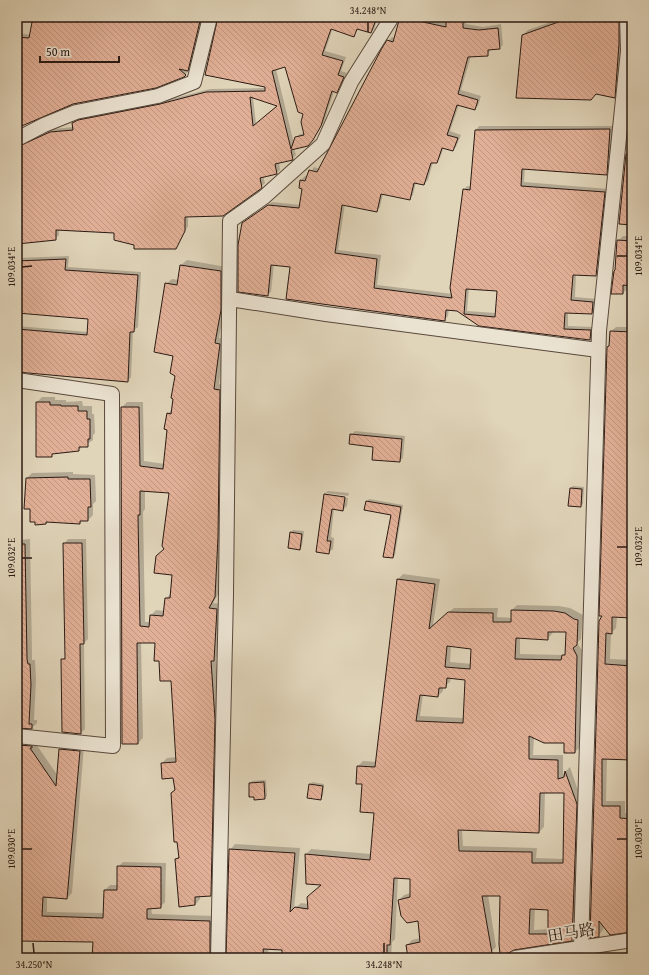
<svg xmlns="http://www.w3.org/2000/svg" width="649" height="975" font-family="'Gentium Book Plus','Noto Serif SC',serif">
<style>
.shadow{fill:#0003;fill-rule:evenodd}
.building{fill:url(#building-back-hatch);stroke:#2a1a13;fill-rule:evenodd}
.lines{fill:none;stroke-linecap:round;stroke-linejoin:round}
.minor-casing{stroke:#58483c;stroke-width:16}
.minor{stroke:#ebe3d2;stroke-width:14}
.ticks{fill:none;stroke:#2a1a13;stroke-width:1.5}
.labels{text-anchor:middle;stroke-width:3.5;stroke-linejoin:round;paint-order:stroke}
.street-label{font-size:16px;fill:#2a1a13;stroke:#ebe3d2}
.neatline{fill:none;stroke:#2a1a13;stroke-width:1.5}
.ticks-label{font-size:10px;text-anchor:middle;fill:#2a1a13}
</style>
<defs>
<pattern id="building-back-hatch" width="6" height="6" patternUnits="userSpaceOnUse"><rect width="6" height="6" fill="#e2b097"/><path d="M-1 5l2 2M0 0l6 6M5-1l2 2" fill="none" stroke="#c29781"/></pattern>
</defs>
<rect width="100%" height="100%" fill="#e0d4b9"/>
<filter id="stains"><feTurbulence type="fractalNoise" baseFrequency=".005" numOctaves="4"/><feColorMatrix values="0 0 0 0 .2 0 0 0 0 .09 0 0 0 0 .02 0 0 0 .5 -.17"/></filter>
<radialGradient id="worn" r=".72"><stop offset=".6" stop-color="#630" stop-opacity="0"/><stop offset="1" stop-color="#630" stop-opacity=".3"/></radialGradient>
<!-- shadow -->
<path class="shadow" d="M34 17H203L191 67 184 76 73 103 17 126V33L31 35Z
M219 17H378L374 29 371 32 359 28 354 35 333 28 325 51 346 57 341 71 347 73 340 88 336 92 334 91 324 122 316 135 307 145 294 148 296 155 292 159 279 162 280 170 276 173 263 176 265 183 261 187 188 216V226L176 248 135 244 116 232 59 229V235L55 239 17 243V142L21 144 54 129 73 127V123L83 117 164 101 210 89 268 88ZM285 66 305 114V133L300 134 296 138 294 144 276 69ZM253 97 278 105 256 124Z
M401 17H429V19L447 23V17H466V24L483 27 501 24 503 45 499 48 491 49 487 55 471 56 461 90 481 96 478 106 474 109 459 105 450 131 461 135 456 147 452 150 444 147 440 158 436 162H433L428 180 424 184 416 182 413 195 409 199 383 194 380 207 377 211 345 204 338 250 381 255 377 285 453 294 464 190 467 186 472 187 476 130 479 126H614L610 171 606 174 525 168 524 182 608 189 599 272 596 275 576 274 575 297 597 299 595 310 592 313 568 312V326L594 327 593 336 590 339 479 325 458 310 449 309 448 316 444 320 291 267 274 264 271 292 267 295 242 224 272 202 301 205 303 188 300 187 301 180 305 176 308 177 314 167 320 169 388 41 392 37 395 38ZM469 288 498 290 496 313 467 311Z
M565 17H623L619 91 614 96 523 35 528 30Z
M632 112V224L620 223Z
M623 236H632V285L628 284V288L623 293 616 269 618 241Z
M69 256 68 267 141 272 138 327 133 331 131 377 128 381 17 370V326L88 332 89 318 17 312V258Z
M187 260 226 267 225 304 219 338 225 339 219 384 224 385 220 591 213 603 222 604 219 655 216 657 219 713 216 890 210 895 200 896V899L195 905 176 859 179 856 174 777 162 763 167 758 177 757 172 680 160 660 156 642H141L143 738 138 743 122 407 127 402H143L144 461 165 464 168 429V414L172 409 176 376 166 284 172 279 179 280 181 265ZM145 490 170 492 165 549 173 574 171 593 166 599 164 611 156 610 151 615 150 622H145L143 512 145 509Z
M616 327H632V617L617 616 616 628 611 633 610 659 632 660V759L607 758 606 801H625V813L632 814V931L604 925 603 930 598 936 608 347 610 345V332Z
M42 397H55V400H66V402L82 401 83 406H92V414H94L95 433 93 435V440L78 450 55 452 51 456 37 402Z
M355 431 405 436 403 458 399 461 351 435Z
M73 472V474L95 475 96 501 93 504V515L88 520H82L80 523 48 521 46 524 30 508 27 478 32 473Z
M573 486 584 487 583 504 580 506 570 489Z
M328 491 349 493 348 496 326 493V495L348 498 347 506 343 510 334 508 331 537 334 538 333 549 329 552 317 551 324 494Z
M369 499 403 505 395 555 393 557 392 514 367 502Z
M293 530 304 531 302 546 300 549 291 532Z
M30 539 32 654V660H35L36 679 34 720H37V723L32 728H17V540Z
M68 539H86L88 639 84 643 85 729 81 733 62 660 66 656 64 544Z
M403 574 440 579 433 625 454 608H498L497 617 512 618V610L517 605 559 606 570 608 583 615 581 639 577 643 582 650 580 747 575 752 565 742 534 737 533 755H563V774L570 767 581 799 576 935 571 940 513 949 501 895H488L496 947 491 952 470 958H409L407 945 412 940 421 938 419 920 399 900 404 895 411 893V878L398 877 395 939 392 942 391 958H283L282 949 268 948 269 958H228L230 850 235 844 300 848 294 909 301 903 309 904 323 884 306 854 311 849 371 854 375 812 358 766 363 761 377 762 398 579ZM553 631H567V652L563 655 520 654V638L547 639 552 634ZM451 646 473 648 472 664 450 662ZM451 678 466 679 465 718 420 716 423 695 438 696 443 691V687L450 682ZM545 792H565L564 859 536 858 537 848 463 846 462 829 539 832 544 827ZM535 909H549V929L534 930Z
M17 736 36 744 58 776 60 749 65 744 84 746 72 893 67 898 47 896V912L104 913 105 890 110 885H118V867L123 862 166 863 165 902 160 907 151 908 152 914 215 916 217 958H93L94 941 17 940Z
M632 766V779H630Z
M266 780 267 796 265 798 250 783 252 781Z
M312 782 324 784 323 796 320 799 310 785Z
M632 951V958H590H591Z"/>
<!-- building -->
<path class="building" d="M33 17H201L188 71 179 69 186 75 184 77 156 88 73 104 17 128V37L29 38Z
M218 17H377L371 33 357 29 354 37 331 29 322 55 343 61 338 75 344 77 337 93 332 91 321 126 313 140 308 146 291 150 293 160 275 164 277 174 260 178 262 188 223 216 185 217V231L176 249H134V245L114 240V233L56 230V240L17 244V147L50 132 73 130 72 123 78 120 160 104 206 92 265 91V87L205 75ZM285 67 298 112 303 114 301 122 304 135 295 137 291 149 272 71ZM250 97 277 106 253 126Z
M400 17 446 27V17H463V28L479 30 498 28 500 49 488 50V56L468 57 458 94 478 100 475 110 457 105 447 135 458 138 453 151 442 148 437 163H431L424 185 414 183 410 200 381 194 377 212 342 205 335 253 377 259 374 288 452 298 450 288 463 189 470 190 475 130 610 129 607 175 522 169 521 186 605 192 596 276 573 275 571 300 593 302 592 314 565 313 564 329 591 330 590 340 479 326 457 311 446 310 445 321 286 299 290 267 271 265 268 296 238 292V245L242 223 268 205 299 208 302 189 299 188 300 180 305 181 309 170 317 172 382 48 387 40 393 42ZM466 289 497 291 495 317 464 314Z
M595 19 619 21V44L615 98 596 94 591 100 516 98 522 35 564 20 595 21Z
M626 154 632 155V225L619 224Z
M617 240 632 241V286L623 285V294H611L614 271 615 270Z
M66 259 65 270 138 275 134 332H130L128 382 17 372V329L87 335 88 319 17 313V261Z
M180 265 221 271V310L215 343 220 344 214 389 220 390 218 537 215 597 209 608 217 609 214 661H211L215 719 211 896 195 897V905L179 907 175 859 179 858 177 842H174L171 793 175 790 173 778 162 779 161 763 176 762 171 681H160L159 661H154L155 643H137L138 744H122L121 407H139L140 466 163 469 167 430 164 429 167 413 171 414 173 399 171 398 175 376 170 373 173 356 154 352 165 283 177 285ZM140 491 169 493 162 546 164 549 156 556 154 573 172 575 170 598H165L163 616 150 615 149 627 140 626 138 515H140Z
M610 331 632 332V618L612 617V634L606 633 605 664 632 666V760L602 759V806H620V818L632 819V932L610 935 599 921V937L590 938 599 621 602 616H599L607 347 609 346Z
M36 402H50V405H61V406H78V411H87V419H90V439H88V447H79V451L52 454V457H36Z
M350 434 402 439 400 462 372 460 373 447 349 444Z
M68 477V479H90L91 507H88V521H80V524L46 522V524L35 525V522H30V509H24L26 478Z
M570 488 582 489 581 507 568 506Z
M324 494 345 497 343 511 332 509 327 541H331L329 554 316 552Z
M366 501 401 507 393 558 383 557 391 515 364 510Z
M290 532 302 534 300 550 288 548Z
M63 543H82L84 644H80L81 734 62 732 61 659H65Z
M17 544H25L27 659 28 664H30L31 685 29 724H32V729L17 728Z
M397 579 435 584 429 629 448 612 493 613V622H511V610L554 611 565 613 574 619 578 620 577 645 573 648 577 656 575 753H564V743H544L529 736V759L558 760V779L564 777 565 771 577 804 572 941 514 950 509 953 500 954 499 944 500 896H482L492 953 488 956 476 958H408L406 945 420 942 418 921 407 923 401 916 398 900 410 897V879L394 878 390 945H387V958H282V950L263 949 264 958H226L229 849 295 853 290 912 295 907 308 909 307 897 321 885 306 884 305 854 370 860 374 813 360 812 362 784H356L357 766 375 767ZM548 632H566L565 655H562L561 660 515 659 516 638 548 640ZM447 646 471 649 470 669 445 667ZM447 678 465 680 463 723 416 721 420 695 438 697 439 688H446ZM540 793H564L563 863H532V852L459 851 458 830 539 833ZM530 909 548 910V934H529Z
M17 745 32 746V748H30L56 786 59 749 80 751 67 899 43 897 42 916 103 918 104 890H117V866L161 867V908L147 909V919L210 921V958H92L93 942 17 941Z
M264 782 265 799 254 800V797H249V783Z
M309 784 323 786 321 800 307 798Z"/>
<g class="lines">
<defs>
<path id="minor" d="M17 139 44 125 76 112 158 96 194 82 210 17
M230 299 326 314 598 350
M17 380 112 394 113 746 17 736
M581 948 599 331 628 51 627 17
M218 958 226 594 230 221 264 197 323 144 351 82 392 17
M515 958 632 940"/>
</defs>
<!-- minor casing -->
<use href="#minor" class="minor-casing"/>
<!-- minor -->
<use href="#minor" class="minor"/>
</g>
<!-- ticks -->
<path class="ticks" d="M368 22V32M617 256H627M22 267 32 266M617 547H627M22 558H32M617 839H627M22 849H32M33 943 34 953M384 943V953"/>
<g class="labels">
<!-- street labels -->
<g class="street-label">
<text transform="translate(571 932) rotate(-9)" y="6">田马路</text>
</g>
</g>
<!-- margin -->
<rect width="649" height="975" fill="none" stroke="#e0d4b9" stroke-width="44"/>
<!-- scale -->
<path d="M40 56v6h79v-6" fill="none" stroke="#2a1a13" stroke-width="2"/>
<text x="46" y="56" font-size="12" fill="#2a1a13" stroke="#ebe3d2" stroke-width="3" paint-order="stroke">50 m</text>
<rect x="22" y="22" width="605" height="931" class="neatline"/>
<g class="ticks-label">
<text x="368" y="14">34.248°N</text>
<text transform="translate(638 256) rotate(-90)" y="4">109.034°E</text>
<text transform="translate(11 267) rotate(-90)" y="4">109.034°E</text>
<text transform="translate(638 547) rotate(-90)" y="4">109.032°E</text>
<text transform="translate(11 558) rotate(-90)" y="4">109.032°E</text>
<text transform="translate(638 839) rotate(-90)" y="4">109.030°E</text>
<text transform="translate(11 849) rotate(-90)" y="4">109.030°E</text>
<text x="34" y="968">34.250°N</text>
<text x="384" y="968">34.248°N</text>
</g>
<rect width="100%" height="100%" filter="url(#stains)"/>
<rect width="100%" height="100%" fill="url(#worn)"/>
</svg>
